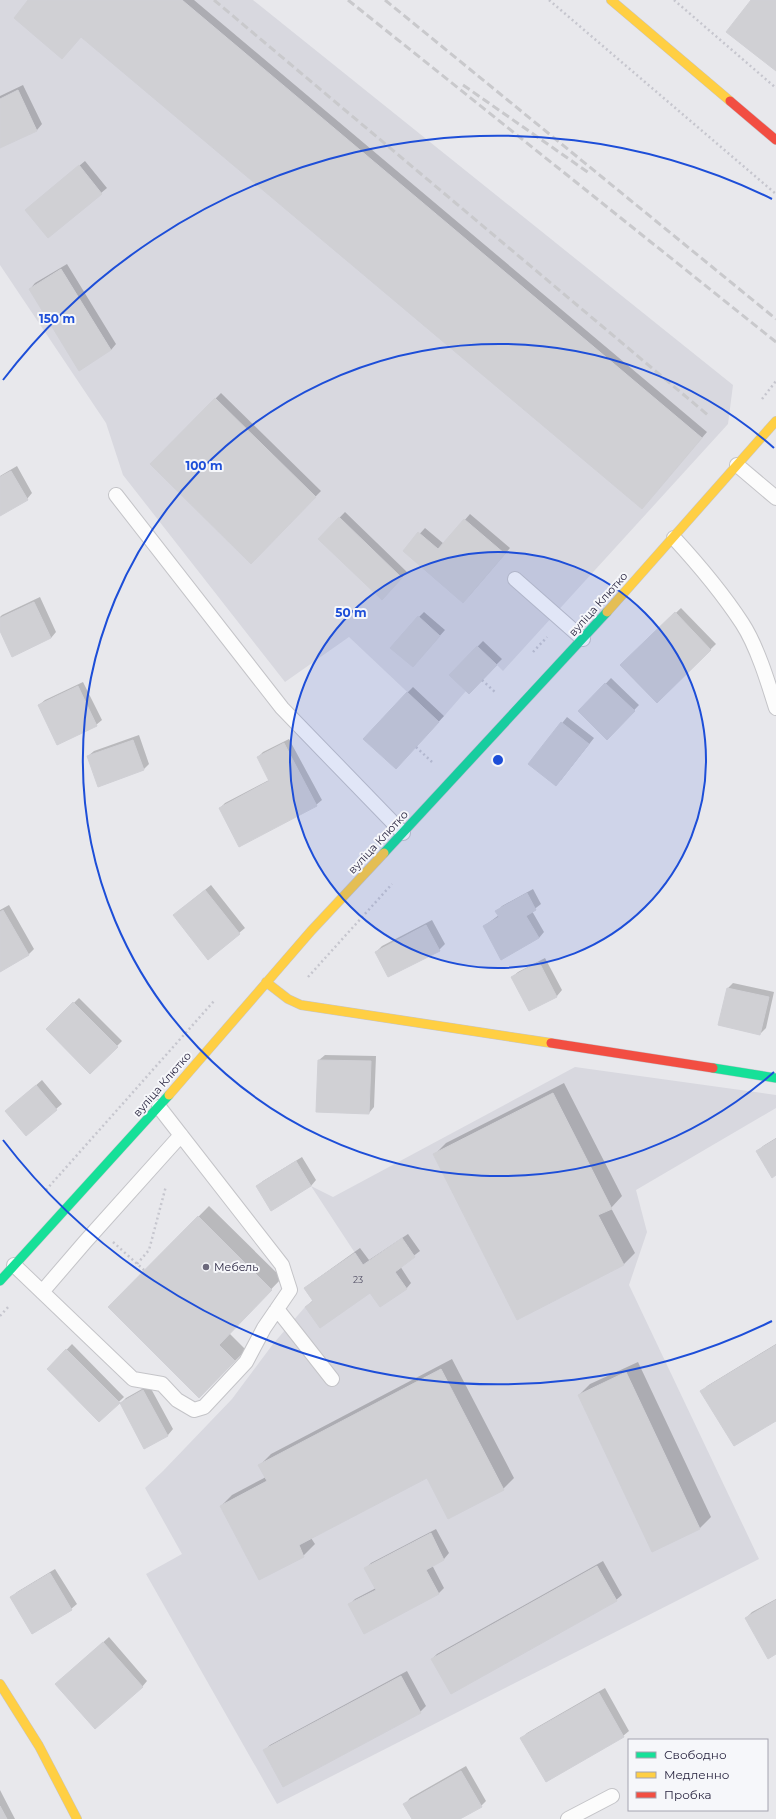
<svg xmlns="http://www.w3.org/2000/svg" width="776" height="1819" font-family="Montserrat,sans-serif">
<style>
.built{fill:#d8d8df}
.shadow{fill:#0003}
.building{fill:#d0d0d4;stroke:#d0d0d5}
.lines{fill:none;stroke-linecap:round;stroke-linejoin:round}
.lane-casing{stroke:#c4c4c8;stroke-width:16}
.fast-casing{stroke:#c5c5cb;stroke-width:10}
.slow-casing{stroke:#c5c5cb;stroke-width:10}
.jam-casing{stroke:#c5c5cb;stroke-width:10}
.path{stroke:#c6c6ce;stroke-width:2.5;stroke-dasharray:2 3;stroke-linecap:butt}
.lane{stroke:#fcfcfc;stroke-width:14}
.fast{stroke:#16e098;stroke-width:9}
.slow{stroke:#ffcf43;stroke-width:9}
.jam{stroke:#f24e42;stroke-width:9}
.rail{stroke:#c9c9cc;stroke-width:3;stroke-dasharray:8 4;stroke-linecap:butt}
.ring{fill:none;stroke:#1d4ed8;stroke-width:2}
.poi-dot{fill:#6c697c;stroke:#f6f7fa;stroke-width:1.5}
.labels{text-anchor:middle;stroke-width:4;stroke-linejoin:round;paint-order:stroke}
.number-label{font-size:9px;fill:#535065}
.street-label{font-size:11px;fill:#292540;stroke:#f6f7fa}
.poi-label{font-size:11px;fill:#292540;stroke:#f6f7fa;text-anchor:start}
.centre{fill:#1d4ed8;stroke:#f6f7fa;stroke-width:2}
.ring-label{font-size:12px;text-anchor:middle;font-weight:bold;fill:#1d4ed8;stroke:#f6f7fa;stroke-width:4;stroke-linejoin:round;paint-order:stroke}
</style>
<rect width="100%" height="100%" fill="#e8e8ec"/>
<!-- built -->
<path class="built" d="M0 0H253L733 385 728 424 503 671 497 665 469 694 466 691 439 722 349 637 285 682 123 475 106 423 0 265Z
M575 1067 776 1095V1108L636 1190 647 1232 629 1285 759 1559 277 1804 146 1574 182 1554 145 1488 163 1471 232 1399 273 1344 305 1307 313 1301 304 1288 355 1253 311 1186 333 1197Z"/>
<!-- shadow -->
<path class="shadow" d="M30 0H194L707 432 642 508 81 36Z
M23 85 42 124 37 130 0 147V96Z
M85 161 107 188 101 193 26 210Z
M67 264 116 344 111 350 30 289 35 283Z
M221 393 321 491 251 562 151 464Z
M17 466 32 493 27 499 0 514V476Z
M345 512 407 572 382 599 319 539Z
M470 514 510 548 469 596 404 551 425 528 444 544Z
M40 597 56 632 51 638 0 628V617L2 615Z
M681 608 716 644 657 702 621 666Z
M424 612 445 630 413 666 419 617Z
M483 641 502 659 469 692 451 674Z
M611 678 639 705 607 739 580 711Z
M83 682 102 720 96 725 39 705 45 700Z
M413 687 444 716 401 762 407 693Z
M567 717 594 738 561 780 529 764Z
M139 735 149 764 144 769 88 756 94 751Z
M289 739 322 800 316 805 220 808 225 803 269 780 258 757 263 752Z
M211 885 245 928 209 958 180 910Z
M533 889 541 904 532 911 544 932 539 938 484 926 499 915 497 911 502 906Z
M9 905 34 949 29 954 0 971V910Z
M432 920 445 944 439 950 389 976 376 952 382 946Z
M545 958 562 990 557 996 529 1010 512 977 518 972Z
M733 983 774 992 766 1028 760 1034 728 988Z
M79 998 122 1041 90 1073 47 1029Z
M325 1055 376 1056 374 1107 369 1113 319 1060Z
M42 1080 62 1104 56 1109 12 1106Z
M564 1083 622 1196 611 1208 635 1253 623 1265 434 1155 446 1143Z
M776 1138V1174L758 1151 763 1146Z
M302 1157 316 1180 311 1186H257L263 1181Z
M209 1206 282 1278 229 1333 246 1350 199 1397 109 1307Z
M408 1234 420 1251 400 1266 411 1283 406 1289 370 1292 306 1307 313 1300 305 1288 311 1283 360 1248 369 1260Z
M72 1344 124 1397 99 1421 48 1369Z
M776 1344V1419L702 1392 707 1386Z
M452 1359 514 1478 503 1489 427 1477 311 1538 315 1544 303 1556 259 1579 221 1506 232 1495 266 1477 260 1465 271 1454Z
M638 1362 711 1517 700 1528 652 1551 579 1395 590 1384Z
M149 1385 173 1429 168 1435 145 1447 121 1403 126 1398Z
M436 1529 449 1553 444 1559 432 1565 444 1588 438 1594 350 1604 355 1599 376 1588 366 1568 371 1563Z
M603 1561 622 1595 616 1600 432 1659 437 1654Z
M55 1569 77 1604 71 1609 11 1598 17 1592Z
M776 1599V1653L746 1618 752 1612Z
M109 1637 147 1681 142 1687 62 1679Z
M407 1671 426 1706 420 1712 265 1750 270 1745Z
M605 1688 629 1731 623 1736 522 1738 527 1733Z
M466 1766 486 1801 481 1806 458 1819H413L405 1804 410 1798Z
M0 1790 15 1819H0Z"/>
<!-- building -->
<path class="building" d="M28 0H182L702 438 642 509 81 37 62 59 14 18Z
M751 0H776V71L726 32Z
M18 90 37 131 0 148V99Z
M79 165 102 194 48 238 25 210Z
M61 269 111 350 79 371 29 289Z
M215 398 316 497 251 564 150 464Z
M11 471 28 500 0 516V477Z
M339 517 402 578 382 600 318 539Z
M464 519 505 554 463 603 403 551 418 532 438 549Z
M34 602 51 638 12 657 0 631V618Z
M675 612 711 650 657 703 620 665Z
M418 616 440 636 413 667 390 648Z
M477 646 497 665 469 694 449 675Z
M605 683 635 711 607 740 578 711Z
M78 686 97 726 57 745 38 705Z
M407 692 439 722 396 769 363 739Z
M561 722 589 744 556 786 528 764Z
M133 740 144 770 98 787 87 756Z
M284 743 317 806 239 847 219 808 269 781 257 757Z
M205 890 240 934 208 960 173 915Z
M527 893 536 910 526 916 539 938 501 960 483 926 499 917 495 911Z
M3 910 29 955 0 972V912Z
M426 925 440 951 388 977 375 952Z
M539 962 557 997 529 1011 511 977Z
M727 988 769 997 760 1035 718 1025Z
M73 1002 118 1047 90 1074 46 1029Z
M318 1060 371 1061 369 1114 316 1112Z
M36 1085 57 1110 26 1136 5 1111Z
M553 1093 612 1209 598 1215 624 1265 517 1320 433 1154Z
M776 1139V1175L772 1178 756 1151Z
M296 1161 311 1186 271 1211 256 1186Z
M198 1216 272 1290 219 1345 235 1361 199 1398 108 1307Z
M402 1238 415 1257 395 1272 407 1289 380 1307 370 1293 320 1328 305 1307 313 1301 304 1288 355 1253 363 1265Z
M776 1345V1421L734 1446 700 1391Z
M66 1349 120 1403 99 1422 47 1369Z
M441 1369 504 1490 448 1519 427 1478 299 1545 304 1557 259 1580 220 1506 267 1481 258 1465Z
M626 1372 700 1529 652 1552 578 1395Z
M143 1390 168 1436 144 1449 120 1403Z
M431 1533 444 1560 426 1570 439 1594 364 1634 348 1604 376 1590 364 1568Z
M597 1566 617 1601 451 1694 431 1659Z
M50 1573 72 1610 32 1634 10 1597Z
M776 1600V1654L768 1659 745 1618Z
M103 1642 143 1687 95 1729 55 1684Z
M401 1676 421 1713 283 1787 263 1750Z
M599 1693 624 1737 546 1782 520 1738Z
M461 1771 482 1807 460 1819H412L403 1804Z
M0 1806 7 1819H0Z"/>
<g class="lines">
<defs>
<path id="lane" d="M737 465 776 498
M116 495 282 708 403 833
M674 538C697 563 723 594 742 623 757 646 768 682 776 708
M515 579 583 639
M14 1265 133 1379 162 1384 177 1400 194 1410 204 1407 246 1362 264 1328 290 1290 282 1265 159 1107
M42 1292 85 1242 181 1135
M277 1309 332 1379
M568 1819 612 1796"/>
<path id="fast" d="M384 853 607 612
M713 1068 776 1078
M0 1281 169 1095"/>
<path id="slow" d="M611 0 730 101
M607 612 776 421
M266 982 288 999 301 1005 551 1043
M169 1095 311 931 384 853
M0 1684 39 1746 77 1819"/>
<path id="jam" d="M730 101 776 140
M551 1043 713 1068"/>
</defs>
<!-- lane casing -->
<use href="#lane" class="lane-casing"/>
<!-- fast casing -->
<use href="#fast" class="fast-casing"/>
<!-- slow casing -->
<use href="#slow" class="slow-casing"/>
<!-- jam casing -->
<use href="#jam" class="jam-casing"/>
<!-- path -->
<path class="path" d="M549 0 776 194
M674 0 776 88
M762 399 776 381
M533 652 547 637
M482 680 496 693
M416 747 432 762
M308 977 392 884
M46 1190 214 1001
M113 1242 144 1270
M137 1264 149 1250 166 1186
M0 1316 9 1306"/>
<!-- lane -->
<use href="#lane" class="lane"/>
<!-- fast -->
<use href="#fast" class="fast"/>
<!-- slow -->
<use href="#slow" class="slow"/>
<!-- jam -->
<use href="#jam" class="jam"/>
<!-- rail -->
<path class="rail" d="M214 0 709 416
M348 0 776 342
M385 0 776 319
M463 85 589 173"/>
</g>
<!-- distance rings -->
<circle cx="498" cy="760" r="208" fill="#1d4ed8" fill-opacity=".12"/>
<g class="ring">
<circle cx="498" cy="760" r="208"/>
<path d="M774 1072A416 416 0 1 1 774 448"/>
<path d="M772 1321A624 624 0 0 1 3 1140M3 380A624 624 0 0 1 772 199"/>
</g>
<!-- markers -->
<circle class="poi-dot" cx="206" cy="1267" r="4"/>
<g class="labels">
<!-- number labels -->
<g class="number-label">
<text x="358" y="1283">23</text>
</g>
<!-- street labels -->
<g class="street-label">
<text transform="translate(598 604) rotate(-48)" y="4">вуліца Клютко</text>
<text transform="translate(378 842) rotate(-47)" y="4">вуліца Клютко</text>
<text transform="translate(162 1084) rotate(-49)" y="4">вуліца Клютко</text>
</g>
<!-- poi labels -->
<g class="poi-label">
<text x="214" y="1271">Мебель</text>
</g>
</g>
<circle cx="498" cy="760" r="6" class="centre"/>
<g class="ring-label">
<text x="57" y="323">150 m</text>
<text x="204" y="470">100 m</text>
<text x="351" y="617">50 m</text>
</g>
<!-- legend -->
<rect x="628" y="1739" width="140" height="72" fill="#f6f7fa" stroke="#a4a3b0"/>
<rect x="636" y="1752" width="20" height="6" fill="#16e098" stroke="#a4a3b0"/>
<text x="664" y="1759" font-size="12" fill="#292540">Свободно</text>
<rect x="636" y="1772" width="20" height="6" fill="#ffcf43" stroke="#a4a3b0"/>
<text x="664" y="1779" font-size="12" fill="#292540">Медленно</text>
<rect x="636" y="1792" width="20" height="6" fill="#f24e42" stroke="#a4a3b0"/>
<text x="664" y="1799" font-size="12" fill="#292540">Пробка</text>
</svg>
